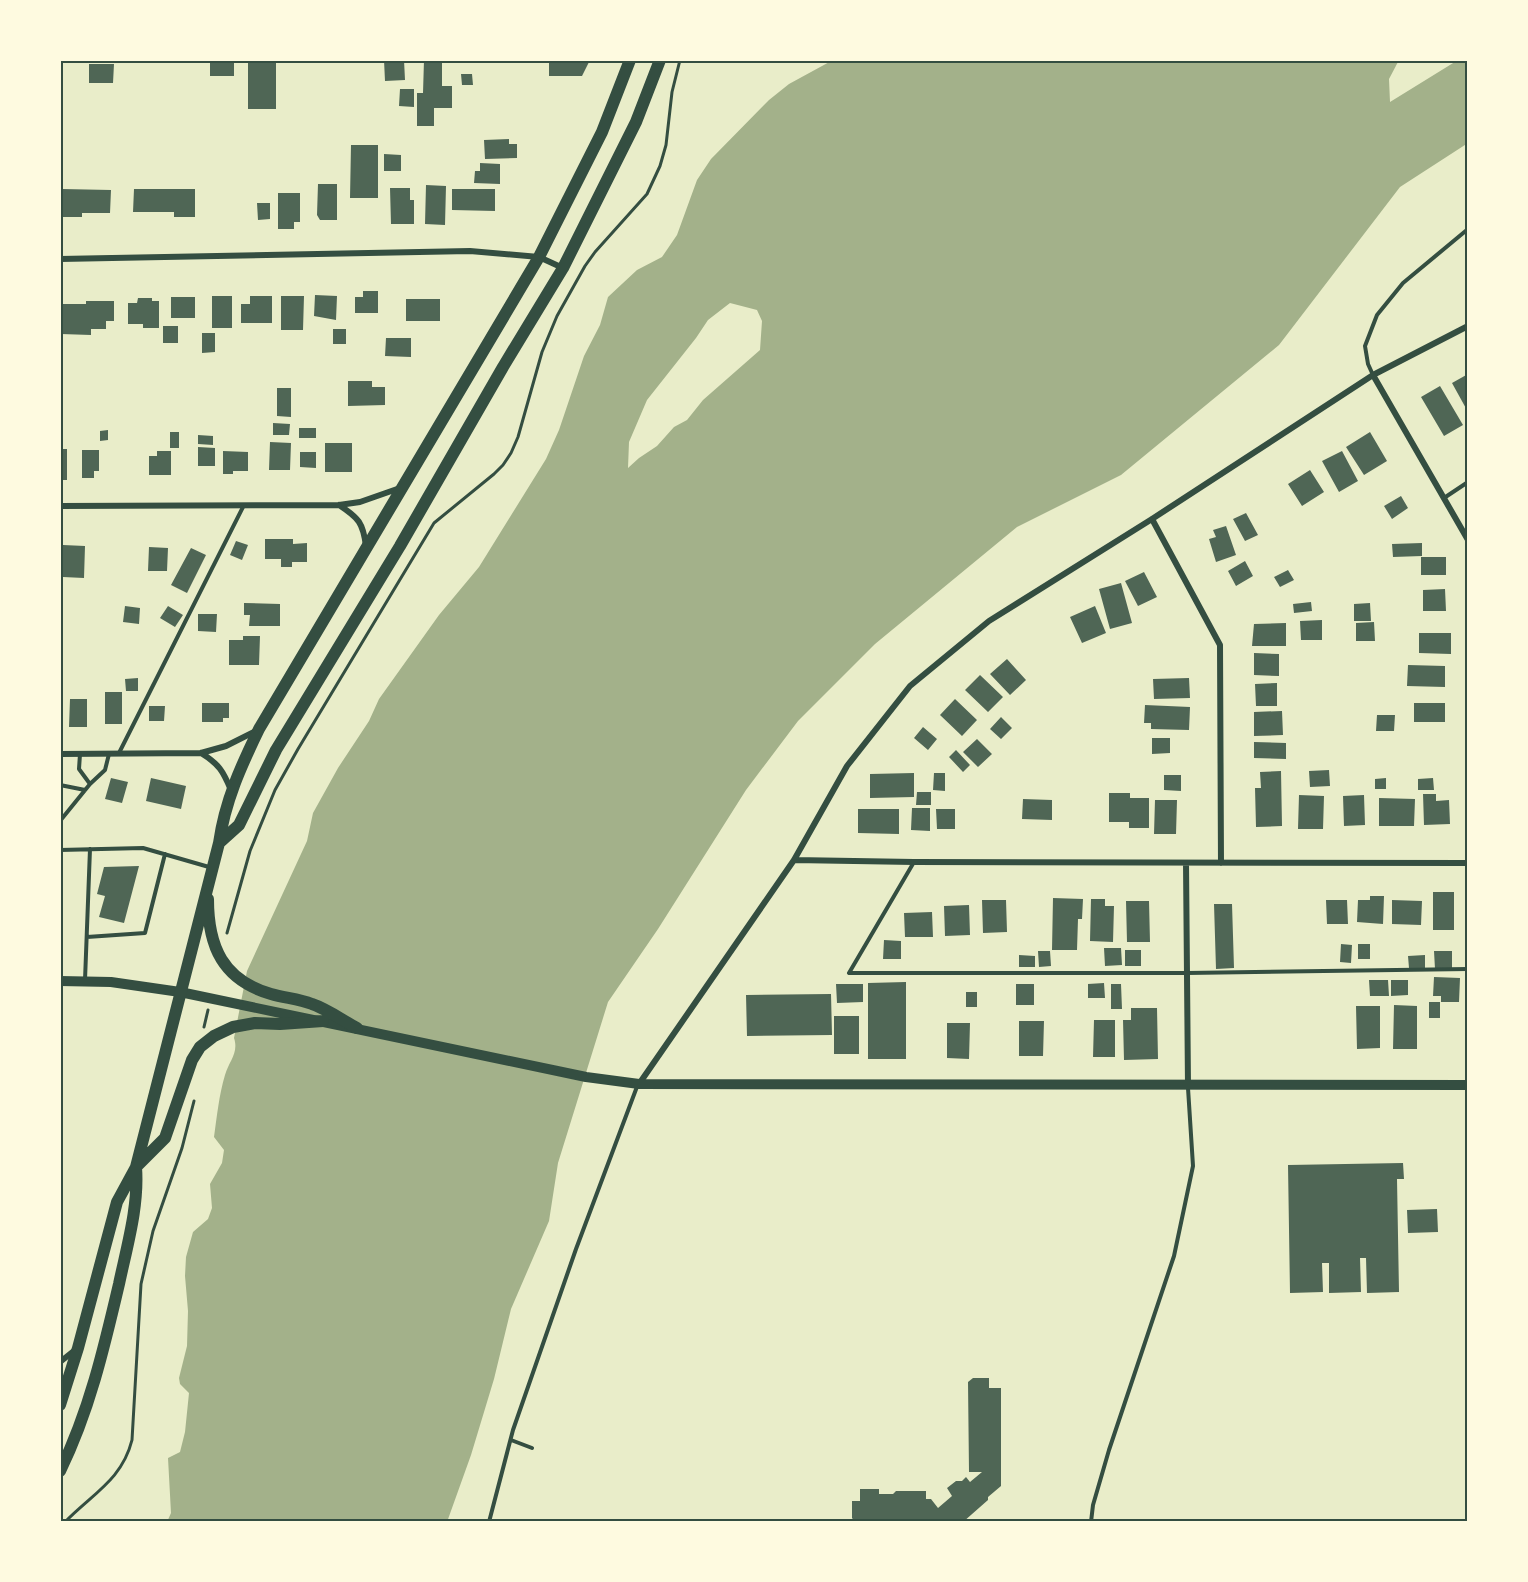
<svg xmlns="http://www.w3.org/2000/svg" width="1528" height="1582" font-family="'Times New Roman',serif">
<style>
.water{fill:#a3b18a;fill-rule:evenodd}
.building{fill:#4f6655}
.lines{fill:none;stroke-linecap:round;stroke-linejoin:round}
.path{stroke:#344e41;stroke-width:3}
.service{stroke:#344e41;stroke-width:4}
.minor{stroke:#344e41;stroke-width:6}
.secondary{stroke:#344e41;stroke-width:10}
.primary{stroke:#344e41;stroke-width:12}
.neatline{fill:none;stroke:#344e41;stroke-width:2}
</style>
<rect width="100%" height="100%" fill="#e9edc9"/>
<!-- water -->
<path class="water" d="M833 60H1399L1389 79 1390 102 1458 60H1468V143L1400 187 1279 345 1121 475 1017 527 875 644 798 721 746 790 658 929 608 1002 558 1163 549 1221 511 1309 494 1379 471 1455 447 1522H167L171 1513 168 1458 180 1452 185 1432 189 1393 180 1384 179 1378 187 1346 188 1311 185 1276 186 1257 193 1232 208 1219 212 1208 210 1184 222 1163 224 1150 214 1137C217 1116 219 1095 225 1075 229 1061 239 1053 234 1038L247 971 307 841 313 813 338 768 369 721 379 699 439 615 479 567 546 459 559 430 584 356 600 325 608 297 637 270 662 257 677 235 697 180 711 159 769 100 789 84ZM730 303 757 310 762 321 760 350 703 400 687 420 674 427 657 446 639 458 628 468 629 442 647 400 696 338 708 320Z"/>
<!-- building -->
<path class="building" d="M210 60H234V76H210Z
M248 60H276V109H248Z
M384 60H404L405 80 385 81Z
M424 60H442V86H452V108H434V126H417V93H423Z
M549 60H590L582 76H549Z
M89 64H114L113 83H89Z
M461 74H472L473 85H462Z
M400 89H414V107L399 106Z
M509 139V144H517V158L485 159 484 140Z
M351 145H378V198H350Z
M384 154 401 155V171H384Z
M480 163 500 164V184L474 183 475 171H480Z
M318 184H337V220H320L317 215Z
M426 185 446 186 445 225 425 224Z
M390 188H410V200H414V224H391Z
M62 189 111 190 110 213H82V217H61Z
M134 189H195V217H174V212H133Z
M452 189H495V211L452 210Z
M278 193H300V222H294V229H278Z
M257 203H270V219L258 220Z
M363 291H378V313H355V297H363Z
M315 295 337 296 336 320 314 316Z
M212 296H232V328H212Z
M250 296H272V323H241V304H250Z
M281 296H304L303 330H281Z
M171 297H195V318H171Z
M138 298H152V301H159V328H143V324H128V303H137Z
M406 299H440V321H406Z
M86 301H114V321H106V329H91V335L61 334 62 304H86Z
M163 326H178V343H163Z
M333 329H346V344H333Z
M202 333H215V352L202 353Z
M386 338H411V357L385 356Z
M1468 374V412L1452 383Z
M348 381H372V387H385V405L348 406Z
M1440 386 1463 425 1444 436 1421 397Z
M277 388H291V417L277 416Z
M273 423 290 424 289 435H273Z
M299 428H316V438H299Z
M108 430V440L100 441V431Z
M170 432H179V448H170Z
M1370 432 1387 461 1364 475 1346 447Z
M198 435 213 436V445L198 444Z
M270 442 291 443 290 470H269Z
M325 443H352V472H325Z
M198 447 215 448V466H198Z
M60 449H67V480H60Z
M82 450H99V471H94V478H82Z
M157 451H171V475H149V456H157Z
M223 451 248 452V471H233V474H223Z
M1342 451 1358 481 1339 492 1322 461Z
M300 452H316V468L300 467Z
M1310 470 1324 492 1302 506 1288 484Z
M1401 496 1408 508 1392 519 1384 506Z
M1246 513 1258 535 1245 541 1233 519Z
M1226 526 1236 555 1216 562 1209 539 1216 537 1213 530Z
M265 539H293V544L307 543V562H292V567H281V559H265Z
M236 541 248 545 242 560 230 555Z
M1422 543V556L1393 557 1392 544Z
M63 545 85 546 84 578 63 577Z
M149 547 168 548 167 571H148Z
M191 548 206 555 187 593 171 585Z
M1421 557H1446V575H1421Z
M1245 561 1253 576 1236 586 1228 571Z
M1288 570 1294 580 1280 587 1274 577Z
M1144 572 1157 597 1138 606 1125 581Z
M1121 583 1132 623 1110 629 1099 589Z
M1445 589 1446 611H1423V590Z
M1311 602 1312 611 1294 613 1293 604Z
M244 603 280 604V626H249L250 615H244Z
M1370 603 1371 621H1354V604Z
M125 606 140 608 139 624 123 622Z
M168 606 183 615 175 627 160 618Z
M1095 606 1106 633 1082 643 1070 617Z
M198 614H217L216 632 198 631Z
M1322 620V640H1301L1300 621Z
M1374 622 1375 641H1356V623Z
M1286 623V646H1252L1254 624Z
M1419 633H1451V654L1419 653Z
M243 636H260L259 665H229V640H243Z
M1254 653 1279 654V676L1254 675Z
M1007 659 1026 680 1010 695 990 674Z
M1408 665 1445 666V687L1407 686Z
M980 675 1003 697 988 712 965 690Z
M138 678V691H126L125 679Z
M1189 678 1190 698 1154 699 1153 679Z
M1277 683V706H1256L1255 684Z
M105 692H122V724H105Z
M70 699H87V727H69Z
M955 699 977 720 962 736 940 715Z
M202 703H229V718H223V722H202Z
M1414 703H1445V722H1414Z
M1145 705 1190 707 1189 730 1151 729V723H1144Z
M149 706H165L164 721H149Z
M1282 711 1283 735 1254 736V712Z
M1377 715H1395L1394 731H1376Z
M1001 717 1012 728 1001 739 990 729Z
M923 727 937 739 928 750 914 738Z
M1152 738H1170V753L1152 754Z
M977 739 992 754 978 767 963 752Z
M1254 742 1286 743V759L1254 758Z
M956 750 970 765 963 772 949 757Z
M1329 770 1330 786 1310 787 1309 771Z
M1281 771 1282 826 1256 827 1255 788H1261L1260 772Z
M914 773V797L870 798V774Z
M934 773H945V791L933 790Z
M1164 775H1181V791L1164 790Z
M111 778 128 782 122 803 105 799Z
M151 778 186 786 181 809 146 801Z
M1386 778V789H1375V779Z
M1433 778 1434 790H1418V779Z
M917 792H931V805H916Z
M1109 793H1130V798H1149V828H1129V822H1109Z
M1423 794H1436V801L1449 800 1450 824 1424 825Z
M1299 795 1324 796 1323 829H1298Z
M1364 795 1365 825 1344 826 1343 796Z
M1379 798 1415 799 1414 826H1379Z
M1023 799 1052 800V820L1022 819Z
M1155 800H1177L1176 834H1154Z
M912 808H930V831L911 830Z
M858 809H899V834L858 833Z
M936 809H955V829H937Z
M139 866 124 923 99 917 105 896 97 894 104 867Z
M1433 892H1454V930H1433Z
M1370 896H1384L1383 924 1357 922 1358 900H1370Z
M1053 898 1083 899 1082 919H1078L1077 950H1052Z
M1091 899H1105V906H1114L1113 942 1090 941Z
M982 900H1006L1007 932 983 933Z
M1326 900H1347L1348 924H1327Z
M1392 900 1422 901 1421 925 1392 924Z
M1126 901H1149L1150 942H1127Z
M1214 904H1232L1234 968 1216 969Z
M969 905 970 935 945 936 944 906Z
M932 912 933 937H905L904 913Z
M884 940 901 941V959H883Z
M1341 944 1352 945 1351 963 1340 962Z
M1358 944H1370V959H1358Z
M1104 948H1121L1122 965 1105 966Z
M1125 950H1141V966H1125Z
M1038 951H1050L1051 966 1039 967Z
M1434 951H1452V968L1435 969Z
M1019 955 1035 956V967H1019Z
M1425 955V968H1409L1408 956Z
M1434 977 1460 978 1459 1002H1441V996H1433Z
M1369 980H1388L1389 996H1370Z
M1391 980H1408V995L1391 996Z
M906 982V1059H868V983Z
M1104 983 1105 998H1088V984Z
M836 984H863V1002L837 1003Z
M1016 984H1034V1005H1016Z
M1111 984H1121L1122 1009H1111Z
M966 992H977V1007H966Z
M831 994 832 1035 747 1036 746 995Z
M1429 1002H1440V1018H1429Z
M1394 1005 1417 1006V1049H1393Z
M1356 1006H1380V1048L1357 1049Z
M1131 1008H1157L1158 1059 1124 1060 1123 1020H1131Z
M834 1016H859V1054H834Z
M1094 1020H1115V1057H1093Z
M1019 1021H1044L1043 1056H1019Z
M947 1023H970L969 1059 947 1058Z
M1403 1163 1404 1179H1397L1399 1292 1367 1293 1366 1258H1360L1361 1292 1329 1293V1263H1322L1323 1292 1290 1293 1288 1165Z
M1437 1209 1438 1232 1408 1233 1407 1210Z
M973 1378H989V1388H1001V1486L988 1497V1500L963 1522H855L852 1518V1501H860V1489H879V1494H893L896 1491H926V1499H931L938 1508 952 1496 947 1488 956 1481H962L966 1477 970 1482 982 1472H969L968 1382Z"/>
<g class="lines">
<!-- path -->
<path class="path" d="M227 933 250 851 275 790 298 749 434 523 494 474 503 465 511 453 518 437 542 352 557 316 585 266 595 252 647 194 660 166 666 145 672 92 680 60
M204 1027 208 1010
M65 1522C92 1494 122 1480 132 1440L141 1284 153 1231 182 1148 194 1101"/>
<!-- service -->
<path class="service" d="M1373 375 1368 364 1365 346 1377 315 1403 283 1468 229
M1444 498 1468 482
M119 753 244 505
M80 754 79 769 90 784
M60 785 85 790
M60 821 90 784 105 770 109 754
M60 850 143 848 209 867
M914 862 849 973H1187L1468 969
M87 937 145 933 165 854
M85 980 90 849
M511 1440 532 1448
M489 1522 513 1430 576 1249 638 1084
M1091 1522 1093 1505 1109 1450 1174 1256 1193 1166 1188 1088"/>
<!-- minor -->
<path class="minor" d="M60 259 470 251 539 257 563 268
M1373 375 1468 540
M339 505C359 518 363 523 366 546
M60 506 339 505 360 502 400 488
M1152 519 1220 645 1221 863
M201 753C219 764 223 771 231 790
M60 754 201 753 226 746 256 731
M794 860 914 862 1468 863
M1186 863 1188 1086
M639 1084 794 860 847 766 910 686 989 621 1152 519 1373 375 1468 326
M60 1362 75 1350"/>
<!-- secondary -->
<path class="secondary" d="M60 981 111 982 180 992 586 1077 639 1084 1468 1085"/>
<!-- primary -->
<path class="primary" d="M219 843 239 825 276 750 400 546 503 367 563 268 636 122 660 60
M208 899C208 947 223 980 271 994 285 998 299 999 312 1004 327 1009 342 1020 357 1028
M60 1405 78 1348 117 1202 136 1167 165 1138 192 1060 200 1047 214 1036 233 1027 255 1023 280 1024 323 1021
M60 1471C89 1412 104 1348 119 1284 127 1246 139 1206 136 1167L219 843C225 801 241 766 259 729L539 257 602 132 630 60"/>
</g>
<!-- border -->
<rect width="1528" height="1582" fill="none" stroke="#fefae0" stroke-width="123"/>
<rect x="62" y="62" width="1404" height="1458" class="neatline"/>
</svg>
